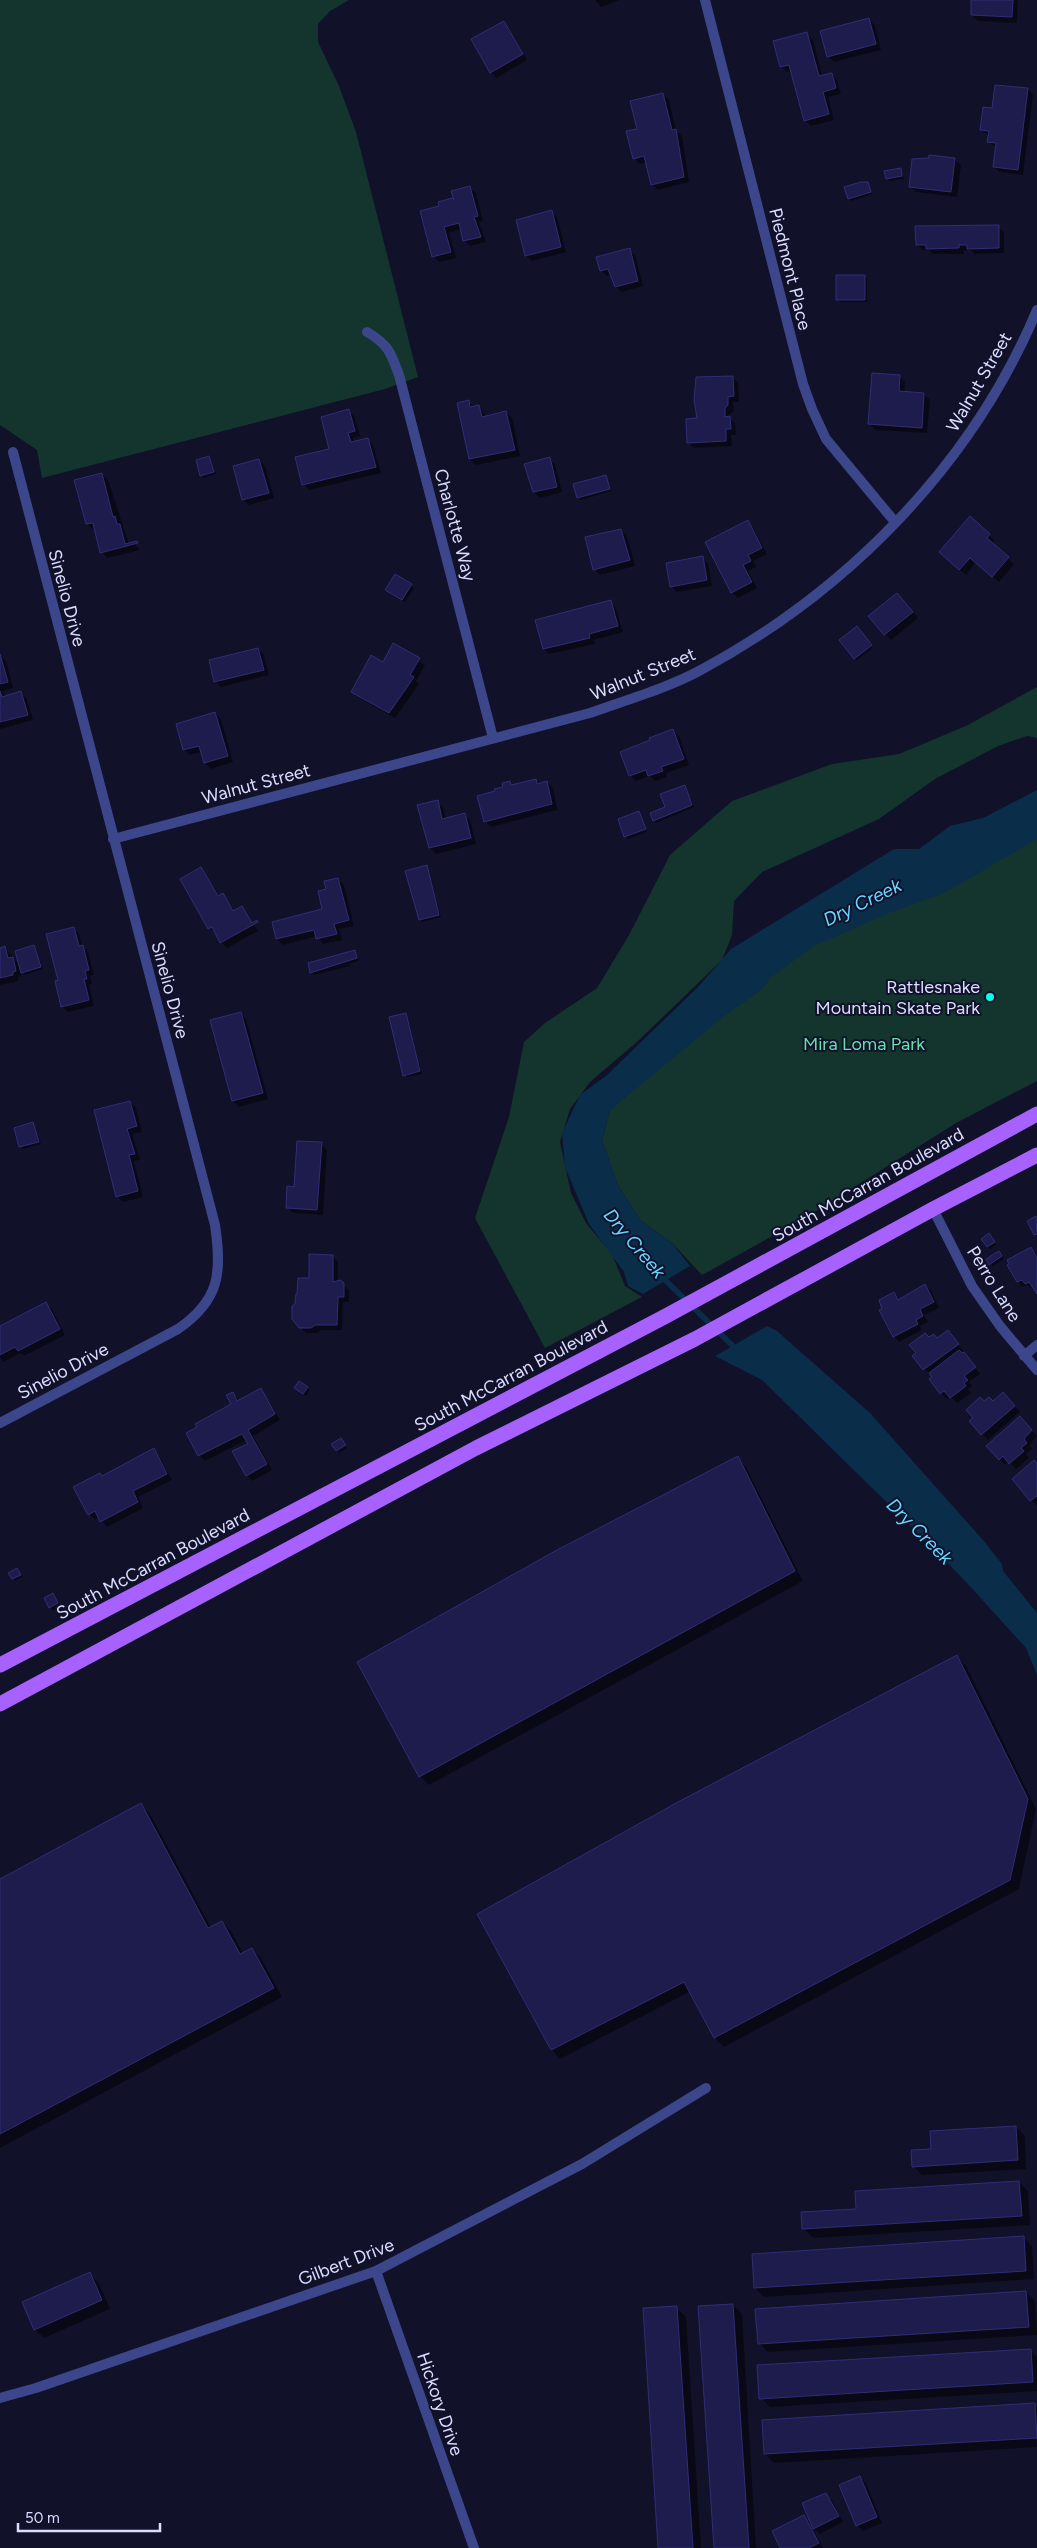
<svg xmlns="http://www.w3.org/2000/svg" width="1037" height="2548" font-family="Figtree,sans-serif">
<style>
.green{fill:#13352d}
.water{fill:#0a2d4a}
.shadow{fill:#0007}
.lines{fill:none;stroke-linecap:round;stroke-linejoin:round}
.stream{stroke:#0a2d4a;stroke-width:5.5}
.building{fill:#1d1c4c;stroke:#2f2e78}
.street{stroke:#3b478a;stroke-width:10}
.primary{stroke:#a661ff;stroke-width:15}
.poi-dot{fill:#06ffe8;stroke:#11112a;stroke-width:2}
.labels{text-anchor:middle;stroke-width:4;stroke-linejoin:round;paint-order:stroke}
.street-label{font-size:18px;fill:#daddff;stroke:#11112a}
.poi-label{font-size:18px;fill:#daddff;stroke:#11112a;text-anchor:end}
.park-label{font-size:18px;fill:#63e2aa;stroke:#11112a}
.water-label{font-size:19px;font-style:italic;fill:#68d6ff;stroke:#11112a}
</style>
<rect width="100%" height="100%" fill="#11112a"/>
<!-- green -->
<path class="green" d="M0 0H349L330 11 318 24V42L339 86 356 132 418 377 385 389 42 478 37 450 0 425Z
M1037 687V738L1027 736 998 746 935 779 879 819 762 872 734 901 732 935 722 960 638 1041 590 1082 570 1109 560 1142 571 1193 586 1223 612 1254 625 1286 642 1297 545 1348 475 1218 509 1117 524 1042 545 1023 597 988 629 935 670 855 732 801 832 764 899 754 966 726Z
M1037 829V1081L956 1123 805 1218 702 1275 672 1243 640 1220 617 1184 602 1140 610 1110 799 948Z"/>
<!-- water -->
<path class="water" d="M1037 790V839L942 894 891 912 814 946 771 977 760 991 724 1016 610 1110 602 1140 617 1184 640 1220 672 1243 690 1266 643 1294 628 1286 624 1272 589 1224 565 1167 562 1133 580 1095 606 1076 698 987 731 949 894 849H919L950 826 983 818Z
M767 1326 777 1331 870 1413 983 1540 1002 1564 1003 1571 1037 1613V1675L1026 1648 967 1583 924 1539 762 1380 715 1356Z"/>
<!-- shadow -->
<path class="shadow" d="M595 0H619L601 7Z
M973 0H1018L1017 23 978 21 972 15Z
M869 20 875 25 881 50 834 62 828 56Z
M503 22 509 28 527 60 496 78 491 72Z
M807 34 813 40 822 76 832 74 837 80 841 94 828 97 834 120 811 126 805 121 792 71 787 72 781 66Z
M1028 89 1033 95 1023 175 1000 172 994 167 997 148 989 142V136L981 130 993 109Z
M663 95 669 100 676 131 682 136 689 182 658 190 652 184 647 162 640 164 634 158 638 130Z
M930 156 955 160 961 165 957 197 916 192 910 187Z
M900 169 904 179 889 181 887 178Z
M867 183 872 194 852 201 849 198Z
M470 188 476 193 483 221 479 222 486 242 470 246 465 241 461 229 449 233 456 258 439 262 433 256 421 212 456 204Z
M551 211 557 217 566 252 532 261 526 256Z
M998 227 1004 232V253L974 254 971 250H964V254H933L929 250H923L917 245Z
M629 250 635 255 643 286 622 292 616 287 611 275 607 276 601 270Z
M864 276 867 279V302H840L837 299Z
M899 376 905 382 904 393 924 394 930 400 927 433 875 430 870 424Z
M732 377 738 383 739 402H733L734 411 730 414V418L735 424 736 435H731L732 446 694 448 688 443 698 420Z
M468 401 474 407 479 406 486 417 506 412 512 418 520 456 476 465 470 459Z
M349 411 354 416 360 436 353 438 355 443 367 439 373 445 381 473 309 490 304 484 331 450Z
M209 458 216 474 204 478 201 475Z
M549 459 555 464 562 492 540 498 534 492Z
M259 460 265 466 274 498 249 505 243 499Z
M102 474 108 480 129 544 134 543 140 550 107 558 102 552 96 529H93L87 524Z
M606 476 612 491 581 500 578 497Z
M748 522 753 528 767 554 753 561 756 567 748 571 757 588 738 598 732 592Z
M621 530 627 536 635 566 600 575 594 569Z
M989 535 995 541 992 544 1014 564 999 582 976 562 966 575 946 558Z
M702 558 708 563 712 586 677 592 671 586Z
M411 585 414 588 405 602 389 592Z
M897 594 918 618 891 640 870 617Z
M611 602 616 608 623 632 594 640 595 644 549 654 544 649Z
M859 630 873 648 857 660 855 658Z
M394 645 425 665 416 681 419 684 395 718 358 697 352 691 383 664Z
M258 649 264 655 269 675 221 687 215 681Z
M0 656 6 661 13 688 3 691 5 697 21 693 27 699 33 720 0 729Z
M215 713 221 719 233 762 211 769 205 763 202 752 190 755 184 750Z
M673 731 679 736 689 765 666 773 667 777 655 781 650 776 636 781 630 775Z
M535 780 540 785 547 782 553 788 557 810 491 827 485 821 509 782 513 786Z
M684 786 694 807 656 823 651 814 667 808Z
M437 802 443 808 446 819 464 815 470 820 476 844 436 854 430 848 419 806Z
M639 813 647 832 628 839 626 836Z
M426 867 441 917 422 922 420 919Z
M201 868 220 897 223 895 235 912 242 908 258 931 227 948 221 942 217 933 209 928 181 879Z
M338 879 344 885 354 926 339 929 342 940 323 944 317 936 283 945 277 939 273 923 324 910 327 890Z
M74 929 79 934 82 946 88 952 94 975 90 976 92 984 89 985 94 1006 68 1012 62 1006Z
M34 946 43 969 25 975 20 969 21 976 18 977V981L0 985V949L5 948 21 966Z
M355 951 359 961 349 964 350 966 314 975 312 973 309 964Z
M240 1013 246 1019 268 1099 239 1107 233 1101Z
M406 1014 422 1074 407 1077 404 1075Z
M130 1102 136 1108 142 1132 132 1134 140 1160 134 1161 143 1197 123 1202 117 1196Z
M33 1123 41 1144 23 1149 15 1128Z
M321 1144 327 1150 323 1215 293 1213 287 1207Z
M991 1237 996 1245 990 1249 988 1246Z
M1031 1248 1037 1255V1292L1027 1285 1023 1287 1018 1282Z
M1001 1255 1004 1259 993 1266 990 1264Z
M333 1256 338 1262V1282L349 1290V1302H343L342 1330H321L317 1333H306L300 1327 297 1305 310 1279Z
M925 1286 931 1291 939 1308 924 1315 928 1322 920 1326 922 1330 899 1342 894 1336V1294L900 1300Z
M46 1304 52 1309 65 1335 24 1356 21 1353 3 1362 0 1358V1328Z
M948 1331 980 1374 969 1382 972 1386 968 1389 971 1393 957 1403 950 1396 947 1399 941 1393 931 1374 924 1369 914 1356 929 1339H938Z
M307 1388 310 1390 306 1396 298 1390Z
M260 1389 280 1420 253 1436 272 1470 252 1481 247 1475 250 1445 247 1440 205 1461 199 1455 233 1405 232 1393 239 1401Z
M1008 1399 1020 1412 988 1440 982 1434 974 1418 985 1403Z
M1026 1423 1037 1436 1029 1445 1032 1449 1026 1454 1029 1458 1016 1469 1009 1462 1005 1465 1000 1459Z
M344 1442 347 1448 339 1453 333 1445Z
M153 1450 159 1456 172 1480 138 1497 143 1508 107 1527 99 1517 95 1520 89 1514 103 1477Z
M737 1458 746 1467 803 1581 429 1785 420 1776Z
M1037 1464V1506L1014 1479Z
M17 1569 23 1577 15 1581 13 1579Z
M53 1595 60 1606 53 1610 50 1607Z
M957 1657 966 1666 1036 1809 1019 1889 724 2047 715 2038 691 1991 560 2059 552 2050Z
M141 1805 150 1814 211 1928 222 1922 231 1931 243 1954 252 1949 261 1958 282 1997 0 2148V1880Z
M1016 2127 1025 2136 1026 2169 922 2175 913 2166 932 2150Z
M1019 2182 1028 2191 1030 2225 813 2238 804 2229 858 2210Z
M1023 2237 1032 2246 1034 2279 764 2297 755 2288Z
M90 2274 99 2283 110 2309 44 2338 35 2329Z
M1026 2292 1035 2301 1037 2335 768 2352 759 2343Z
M733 2305 742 2314 756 2548H715Z
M677 2308 686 2317 701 2548H659Z
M1030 2350 1037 2357V2391L770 2407 761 2398Z
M1034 2405 1037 2407V2423L1036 2412H1034L1037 2447 774 2463 765 2454Z
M860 2478 866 2483 882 2523 863 2531 857 2525Z
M826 2494 832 2500 843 2522 820 2534 812 2527 823 2548H782L804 2517 813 2526 804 2503Z"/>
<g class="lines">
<!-- stream -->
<path class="stream" d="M661 1276 737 1350"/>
</g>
<!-- building -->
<path class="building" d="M971 0H1013L1012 17 971 15Z
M869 18 876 44 827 57 820 31Z
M504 21 523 54 490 73 471 39Z
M807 32 819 76 832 73 836 88 823 92 829 114 804 121 789 65 780 67 773 41Z
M995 85 1028 88 1018 170 993 167 996 143 987 142 989 131 980 130 983 107 992 108Z
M663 93 672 130 676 129 684 177 651 185 644 156 633 159 626 131 637 129 630 101Z
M929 155 955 158 951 192 909 187 912 159 929 158Z
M901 168 902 176 886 179 884 171Z
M861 182H868L871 192 848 199 844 187Z
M470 186 478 216 474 217 481 237 463 241 459 223 444 227 451 252 432 257 420 211 439 206 438 202 452 198 454 200 451 191Z
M552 210 561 247 525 256 516 220Z
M999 225V248L967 249V245H959V248L926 249V245H916L915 226Z
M630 248 638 281 615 287 608 269 600 271 596 257Z
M836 275H865V300H836Z
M872 373 900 375 899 391 924 393 922 428 868 424Z
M733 376 734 396 728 397V405L725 408V417L730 416 731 429H726V441L687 443 686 419 697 418 694 400 696 377Z
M469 400 470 407 479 405 482 417 506 411 515 450 469 459 457 403Z
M349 409 355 431 348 433 351 442 368 438 376 467 302 485 295 457 329 449 321 417Z
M209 456 214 472 200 476 196 460Z
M550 457 557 487 533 492 524 464Z
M259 459 269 493 242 500 233 466Z
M102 473 113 517 115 516 117 524H120L125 544 137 541 138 543 100 553 93 523 86 524 74 480Z
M606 475 610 489 577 498 573 484Z
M970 516 990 534 987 538 1009 557 992 577 970 558 959 570 939 552Z
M748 520 762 548 748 555 751 561 743 565 752 582 731 593 705 542Z
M621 529 630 560 593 570 585 537Z
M703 556 707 580 670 587 666 563Z
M395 574 412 584 402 600 385 590Z
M897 593 913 612 884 635 868 616Z
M611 600 618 626 589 634 590 638 543 649 535 620Z
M857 626 872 645 854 659 839 640Z
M393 643 420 658 410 675 414 677 389 713 351 692 371 655 383 662Z
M258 648 264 670 214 682 209 660Z
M0 654 8 682 0 684Z
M0 691 2 697 21 691 28 715 0 722Z
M215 712 228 756 204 763 199 746 183 750 176 724Z
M673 729 684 759 661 767 663 771 648 776 646 770 629 776 620 752 650 740 649 738Z
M536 779 537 784 547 781 552 804 484 822 477 796 495 791 494 789 503 787 502 783 510 781 511 785Z
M685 785 692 805 653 821 650 813 665 807 660 794Z
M438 800 442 819 465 813 471 838 429 848 417 805Z
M639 811 646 829 624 837 618 819Z
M427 865 439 915 419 920 405 871Z
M201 867 218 896 223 893 233 911 242 906 252 923 257 920 258 922 220 943 212 927 208 929 180 879Z
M338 878 349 920 334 924 337 934 316 939 314 930 276 939 272 922 322 909 318 891 326 889 324 881Z
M74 927 79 946 83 945 89 970 85 971 87 979H84L89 1000 61 1007 55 981 58 980 46 934Z
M34 945 41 967 21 973 15 951Z
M5 946 8 958 13 957 16 971 13 972V975L0 978V948Z
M355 950 357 958 310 973 308 963Z
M241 1012 263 1093 232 1101 210 1020Z
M406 1013 420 1071 403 1076 389 1017Z
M130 1101 137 1126 127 1129 135 1154 129 1155 138 1191 116 1197 94 1110Z
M33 1122 39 1142 19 1147 14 1128Z
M297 1141 322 1142 317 1210 286 1208 287 1186 294 1187Z
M1036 1216 1037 1234 1034 1235 1027 1221Z
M989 1233 995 1242 987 1247 981 1239Z
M1031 1247 1037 1258V1294L1029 1282 1025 1284 1022 1280 1017 1282 1007 1265 1009 1264 1007 1260Z
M999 1251 1002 1256 989 1265 986 1259Z
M309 1254 333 1255V1282L340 1280 344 1283V1297H338L337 1325H315L311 1328H299L292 1319V1306L295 1304 296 1294H297L298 1278H309Z
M925 1284 934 1302 920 1309 923 1316 916 1320 918 1324 893 1337 879 1310 882 1309 879 1300 894 1292 898 1300Z
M46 1302 60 1329 18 1351 15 1347 0 1355V1326Z
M948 1330 959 1344 923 1370 912 1356 916 1353 909 1345 925 1333 929 1337 934 1334 937 1338Z
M959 1350 962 1353 964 1352 976 1367 964 1376 968 1380 964 1383 966 1386 950 1398 944 1391 940 1394 929 1379 932 1377 929 1373Z
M299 1381 308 1387 303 1394 294 1388Z
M261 1388 275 1414 248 1430 267 1464 246 1476 232 1451 248 1444 242 1434 198 1456 186 1433 197 1427 195 1424 231 1404 226 1395 233 1392 237 1401Z
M1003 1392 1015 1406 981 1435 969 1421 973 1418 966 1410 980 1397 984 1401 989 1397 993 1401Z
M1020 1416 1032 1430 1024 1439 1027 1443 1021 1448 1024 1451 1009 1464 1003 1456 999 1460 986 1446Z
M341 1438 346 1445 336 1451 331 1444Z
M154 1448 167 1474 133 1491 138 1502 100 1522 95 1511 88 1515 73 1487 100 1473 102 1476Z
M738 1456 795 1571 419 1777 357 1662 557 1550Z
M1034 1460 1037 1463V1496L1030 1501 1012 1479Z
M17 1568 21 1575 12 1579 8 1573Z
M53 1593 58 1603 49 1608 44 1598Z
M957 1655 1028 1799 1010 1880 714 2038 684 1982 551 2050 477 1914 678 1802Z
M141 1803 208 1928 222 1921 240 1954 252 1948 274 1988 0 2134V1879Z
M1016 2126 1018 2160 912 2167 911 2150 931 2149 930 2131Z
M1019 2181 1022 2216 802 2229 801 2212 856 2209 855 2191Z
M1024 2236 1026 2271 754 2288 752 2254Z
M90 2272 102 2300 34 2330 22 2302Z
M1026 2291 1029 2327 758 2344 755 2309Z
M733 2304 749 2548H714L698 2306Z
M677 2306 693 2548H658L643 2308Z
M1031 2349 1033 2382 759 2399 757 2365Z
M1035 2403 1037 2438 764 2454 762 2420Z
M860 2476 877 2517 856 2526 839 2485Z
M826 2493 839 2516 813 2529 802 2503Z
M804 2515 819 2543 809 2548H780L772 2531Z"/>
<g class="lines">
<!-- street -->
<path class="street" d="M705 0 803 384 812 409 826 439 895 522
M367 332C388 344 391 353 399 375L493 738
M113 839 590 713C626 700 665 689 699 671 847 592 972 465 1037 310
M933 1209 972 1286 1000 1326 1037 1370
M1024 1356 1037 1345
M0 1423 178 1329C220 1300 222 1273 215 1225L13 452
M376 2271 474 2548
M0 2398 36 2388 376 2271 582 2164 706 2088"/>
<!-- primary -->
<path class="primary" d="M0 1665 666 1316 1037 1114
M0 1704 476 1448 695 1339 933 1209 1037 1155"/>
</g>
<!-- markers -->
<circle class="poi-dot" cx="990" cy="997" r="5"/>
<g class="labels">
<!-- street labels -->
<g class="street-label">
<text transform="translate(790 269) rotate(76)" y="6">Piedmont Place</text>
<text transform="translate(979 382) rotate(-60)" y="6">Walnut Street</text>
<text transform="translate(455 525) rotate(75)" y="6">Charlotte Way</text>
<text transform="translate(67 598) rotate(75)" y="6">Sinelio Drive</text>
<text transform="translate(643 674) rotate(-22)" y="6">Walnut Street</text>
<text transform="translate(256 784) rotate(-15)" y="6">Walnut Street</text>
<text transform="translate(170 990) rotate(75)" y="6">Sinelio Drive</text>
<text transform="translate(868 1185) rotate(-29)" y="6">South McCarran Boulevard</text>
<text transform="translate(994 1284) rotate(58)" y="6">Perro Lane</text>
<text transform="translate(63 1371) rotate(-28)" y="6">Sinelio Drive</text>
<text transform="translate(511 1376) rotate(-28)" y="6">South McCarran Boulevard</text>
<text transform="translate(153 1564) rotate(-28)" y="6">South McCarran Boulevard</text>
<text transform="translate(346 2262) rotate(-21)" y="6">Gilbert Drive</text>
<text transform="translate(440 2404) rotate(71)" y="6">Hickory Drive</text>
</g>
<!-- poi labels -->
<g class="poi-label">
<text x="980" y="993">Rattlesnake<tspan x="980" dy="21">Mountain Skate Park</tspan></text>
</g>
<!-- park labels -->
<g class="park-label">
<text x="864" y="1050">Mira Loma Park</text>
</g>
<!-- water labels -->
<g class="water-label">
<text transform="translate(862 902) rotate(-26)" y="7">Dry Creek</text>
<text transform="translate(635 1243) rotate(50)" y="7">Dry Creek</text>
<text transform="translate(920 1531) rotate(45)" y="7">Dry Creek</text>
</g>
</g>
<!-- scale -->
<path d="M18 2523v8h142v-8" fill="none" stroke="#daddff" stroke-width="2.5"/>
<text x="25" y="2523" font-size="15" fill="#daddff" stroke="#11112a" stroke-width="4" paint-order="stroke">50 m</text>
</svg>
